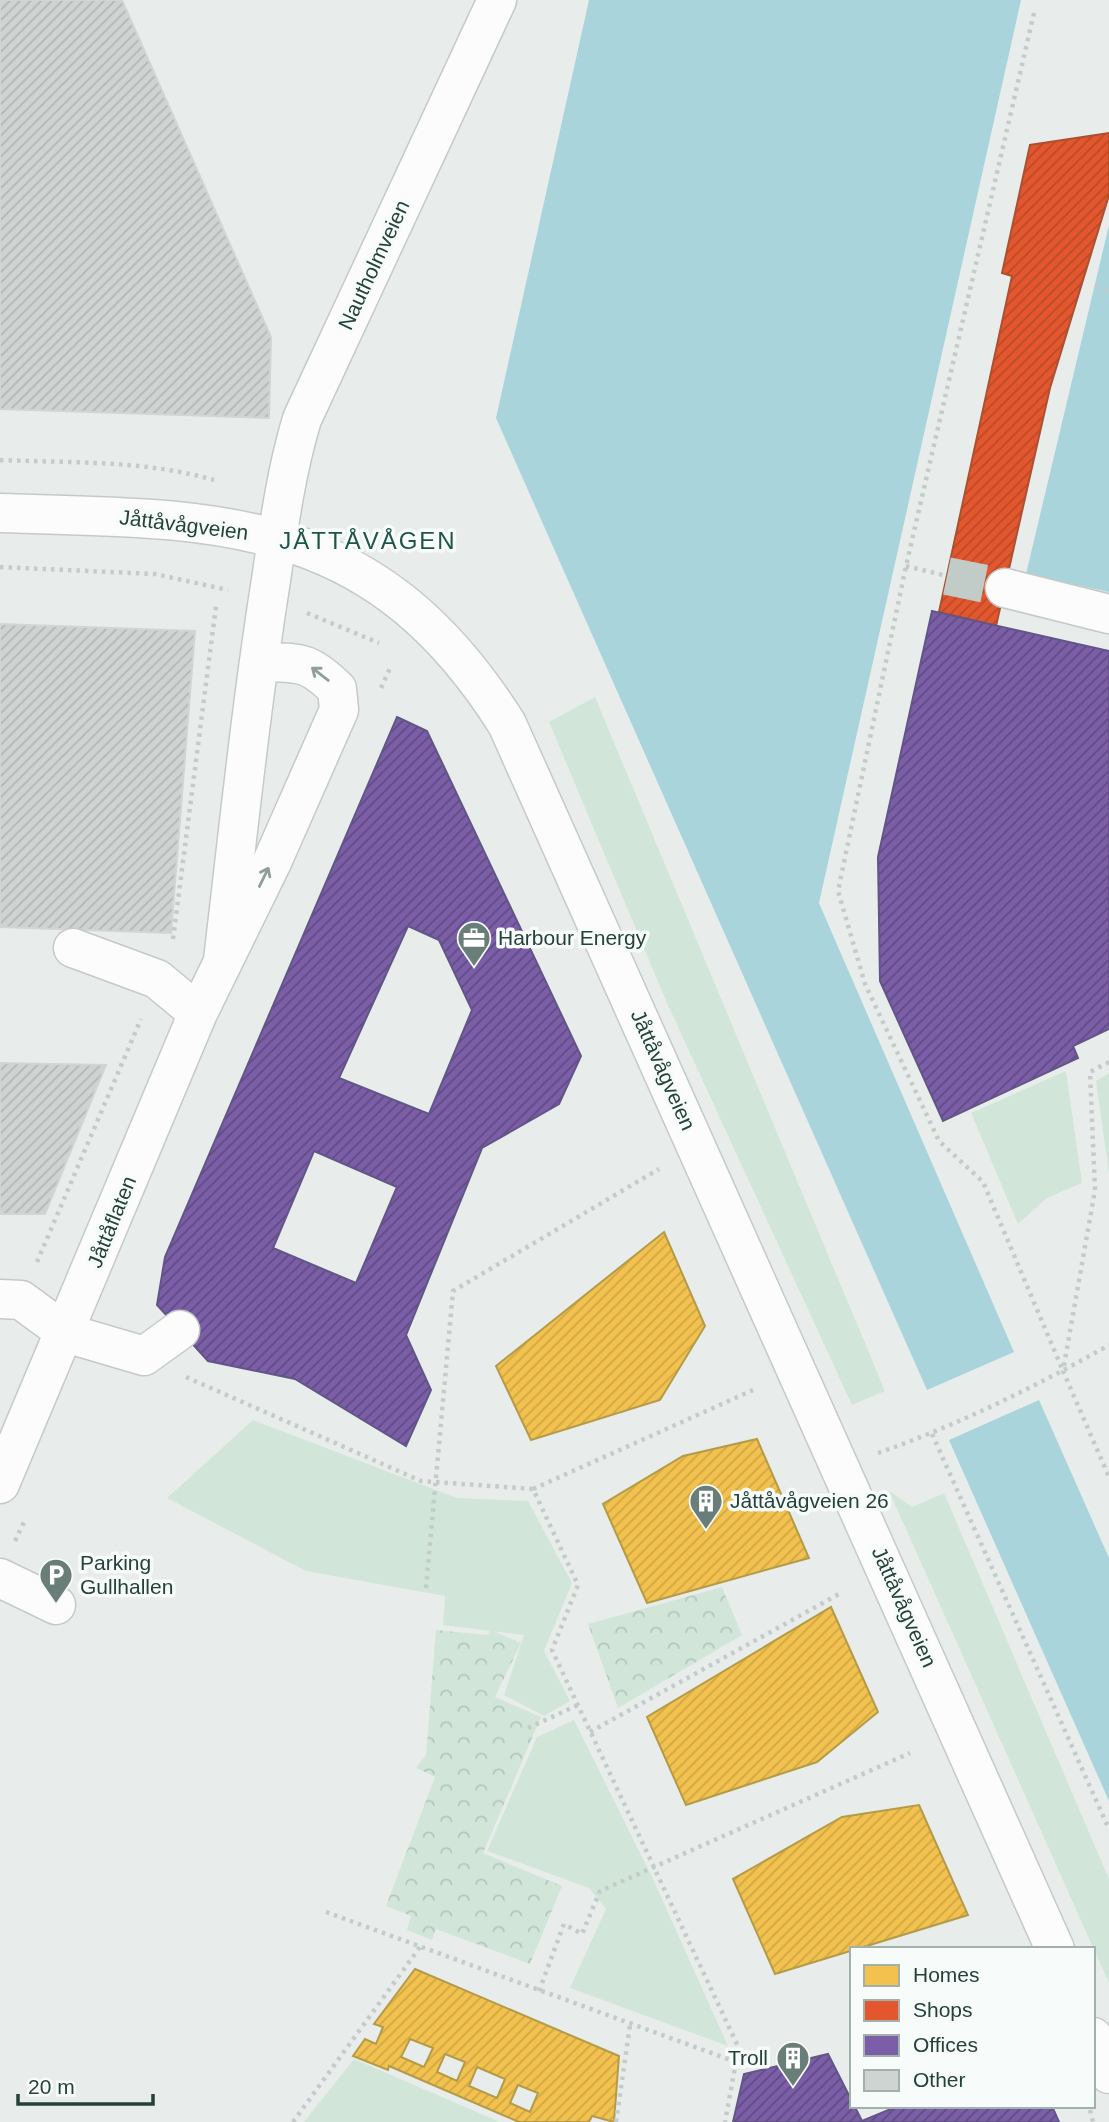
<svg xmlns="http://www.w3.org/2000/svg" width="1109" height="2122" font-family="Helvetica,sans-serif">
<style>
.green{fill:#d1e6d8}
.park{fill:url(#park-crowns)}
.water{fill:#a9d4db}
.homes{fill:url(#homes-hatch);stroke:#b49b48;stroke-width:2;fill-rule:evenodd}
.shops{fill:url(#shops-hatch);stroke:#aa5132;stroke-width:2}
.offices{fill:url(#offices-hatch);stroke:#615686;stroke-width:2;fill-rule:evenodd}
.building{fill:url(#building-hatch);stroke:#d1d6d4;stroke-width:2}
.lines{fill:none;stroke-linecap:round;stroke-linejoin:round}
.minor-tunnel{stroke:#c1cbc8;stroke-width:38;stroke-dasharray:38 19;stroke-linecap:butt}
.minor-casing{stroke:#c5cac8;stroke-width:41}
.path{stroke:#c3ccca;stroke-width:4.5;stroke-dasharray:3.5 5;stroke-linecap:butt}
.minor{stroke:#fcfcfc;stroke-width:38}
.oneway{stroke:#909f9b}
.labels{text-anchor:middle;stroke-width:7;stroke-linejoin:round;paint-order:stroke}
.street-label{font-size:21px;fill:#24423a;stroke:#f7fbf9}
.poi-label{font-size:21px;fill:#24423a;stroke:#f7fbf9;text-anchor:start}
.quarter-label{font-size:24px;letter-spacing:2px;fill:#1f5548;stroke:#f7fbf9}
</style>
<defs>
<pattern id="park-crowns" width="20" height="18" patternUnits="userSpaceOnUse" patternTransform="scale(1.75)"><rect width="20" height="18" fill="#d1e6d8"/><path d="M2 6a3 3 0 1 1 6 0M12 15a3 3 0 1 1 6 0" fill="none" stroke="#b3c6ba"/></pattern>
<pattern id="homes-hatch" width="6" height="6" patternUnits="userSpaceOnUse" patternTransform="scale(1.75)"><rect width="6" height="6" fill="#f2c14e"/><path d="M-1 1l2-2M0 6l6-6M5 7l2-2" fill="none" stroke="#cfa745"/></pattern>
<pattern id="shops-hatch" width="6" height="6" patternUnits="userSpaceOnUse" patternTransform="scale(1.75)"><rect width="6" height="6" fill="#e4572e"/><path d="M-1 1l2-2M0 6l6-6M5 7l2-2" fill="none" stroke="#b94a28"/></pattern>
<pattern id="offices-hatch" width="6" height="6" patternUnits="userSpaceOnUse" patternTransform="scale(1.75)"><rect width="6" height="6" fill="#7b5ea7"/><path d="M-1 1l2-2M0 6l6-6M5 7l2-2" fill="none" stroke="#5f4c82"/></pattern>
<pattern id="building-hatch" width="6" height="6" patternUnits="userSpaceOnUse" patternTransform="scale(1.75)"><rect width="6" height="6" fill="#cfd4d2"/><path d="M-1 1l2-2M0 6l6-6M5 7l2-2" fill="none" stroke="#b2b7b5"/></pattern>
</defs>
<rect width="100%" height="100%" fill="#e8edeb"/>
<!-- green -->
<path class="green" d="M595 697 885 1391 852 1405 667 1003 549 722Z
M1066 1071 1082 1183 1047 1198 1018 1224 971 1113Z
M1109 1073V1173L1096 1081Z
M253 1420 457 1498 528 1501 572 1583 544 1651 570 1701 544 1716 504 1695 524 1635 443 1625 445 1596 306 1571 167 1498Z
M889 1491 912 1507 944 1493 1109 1879V1983Z
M574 1720 653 1879 728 2046 570 1988 606 1909 589 1888 487 1851 537 1737Z
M354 2059 500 2122H304Z"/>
<!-- park -->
<path class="park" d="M722 1587 742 1635 618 1708 588 1624Z
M436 1630 487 1635 491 1630 521 1643 495 1697 541 1717 483 1853 562 1886 530 1964 436 1929 432 1940 407 1930 411 1916 386 1906 435 1777 416 1768 426 1755Z"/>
<!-- water -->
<path class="water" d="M589 0H1021L819 903 1014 1352 927 1390 496 418Z
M1109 225V592L1026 574Z
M1039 1400 1109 1558V1801L949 1440Z"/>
<!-- homes -->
<path class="homes" d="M664 1232 705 1326 660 1400 531 1440 496 1366Z
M757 1439 809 1558 647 1603 603 1504 683 1456Z
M831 1607 878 1712 817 1762 686 1805 647 1717Z
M919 1805 968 1915 775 1974 733 1879 842 1817Z
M415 1969 619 2056 614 2122 592 2116 589 2122H519L389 2066 388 2070 353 2056 365 2039 376 2044 383 2027 374 2024ZM410 2039 433 2048 424 2067 401 2057ZM445 2054 465 2062 457 2081 437 2072ZM477 2067 505 2079 497 2098 469 2086ZM518 2085 538 2093 530 2112 510 2103Z"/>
<!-- shops -->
<path class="shops" d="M1109 133V195L1050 388 996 626 939 612 1012 276 1002 273 1030 145Z"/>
<!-- offices -->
<path class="offices" d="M932 611 1109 651V1029L1073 1046 1078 1058 943 1121 880 981 878 857Z
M397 717 427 731 581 1056 559 1104 482 1148 406 1335 431 1390 406 1446 295 1379 208 1361 157 1305 165 1257ZM408 926 439 940 472 1010 429 1114 339 1078ZM314 1151 397 1187 356 1283 273 1248Z
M828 2054 862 2121 898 2106H1052L1059 2122H733L744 2074Z"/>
<!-- building -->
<path class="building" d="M0 0H122L271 337 269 418 0 409Z
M0 624 195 631 171 933 0 927Z
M0 1063 106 1065 45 1214H0Z"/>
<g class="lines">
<!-- minor-tunnel -->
<path class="minor-tunnel" d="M947 576 1005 588"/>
<defs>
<path id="minor" d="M0 513C224 519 375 515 507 724L1055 1949
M1005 588 1109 614
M73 948 157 979 198 1013
M223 960C238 834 251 706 271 580 279 525 286 472 302 419L497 0
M0 1299 21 1300 66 1333 144 1356 180 1330
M0 1484 198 1013 272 862 339 710 337 689C307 660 300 663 259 662
M0 1578 56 1605
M1093 2037 1109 2074"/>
</defs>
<!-- minor casing -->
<use href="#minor" class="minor-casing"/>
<!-- path -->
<path class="path" d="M1034 13 906 566 838 891 865 984 939 1141 983 1182 1063 1371
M1096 286 1109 290
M0 460C72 463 144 460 214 480
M906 566 947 576
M0 567 155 574 228 590
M307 613 379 643
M381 688 390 668
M173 939 216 606
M1109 1062 1090 1072 1095 1190 1063 1371 1109 1477
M37 1262 141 1019
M186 1377 421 1481 533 1489 578 1585 552 1650 743 2057 736 2062 725 2122
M932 1434 1109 1829
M878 1453C958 1425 1035 1387 1109 1345
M533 1489 753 1390
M15 1541 25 1520
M426 1588 453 1291 659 1169
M528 1728 578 1705
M590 1732 839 1594
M326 1912 736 2062
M539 1991 564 1924 582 1934 600 1891 910 1753
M1090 2110 1093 2122
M293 2122 420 1947
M616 2122 630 2025"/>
<!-- minor -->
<use href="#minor" class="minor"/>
</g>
<!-- one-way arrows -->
<defs><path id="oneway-shaft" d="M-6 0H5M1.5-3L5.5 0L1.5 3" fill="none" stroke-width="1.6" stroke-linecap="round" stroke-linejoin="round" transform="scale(1.75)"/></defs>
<g class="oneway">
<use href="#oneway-shaft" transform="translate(320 674) rotate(-142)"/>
<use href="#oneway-shaft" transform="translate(264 877) rotate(-64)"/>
</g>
<!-- icons -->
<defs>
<symbol id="office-pin" viewBox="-11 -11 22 30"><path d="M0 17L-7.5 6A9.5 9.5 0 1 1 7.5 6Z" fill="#697e78" stroke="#f7fbf9"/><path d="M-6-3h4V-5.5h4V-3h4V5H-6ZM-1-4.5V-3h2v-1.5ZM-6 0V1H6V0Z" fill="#fff"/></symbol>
<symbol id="building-pin" viewBox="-11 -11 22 30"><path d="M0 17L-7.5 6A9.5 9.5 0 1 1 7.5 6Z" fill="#697e78" stroke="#f7fbf9"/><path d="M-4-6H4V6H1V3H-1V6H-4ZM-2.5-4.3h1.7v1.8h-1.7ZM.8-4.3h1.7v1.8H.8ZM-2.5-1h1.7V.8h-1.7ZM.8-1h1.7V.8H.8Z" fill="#fff"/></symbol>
<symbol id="parking-pin" viewBox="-11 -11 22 30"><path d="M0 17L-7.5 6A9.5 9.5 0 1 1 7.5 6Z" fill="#697e78" stroke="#f7fbf9"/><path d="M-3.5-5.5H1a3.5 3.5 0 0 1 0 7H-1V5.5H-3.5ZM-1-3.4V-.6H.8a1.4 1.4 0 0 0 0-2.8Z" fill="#fff"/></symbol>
</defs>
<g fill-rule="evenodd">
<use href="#office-pin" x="455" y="919" width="38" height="52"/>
<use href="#building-pin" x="687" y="1482" width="38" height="52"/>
<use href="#parking-pin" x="37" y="1556" width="38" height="52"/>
<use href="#building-pin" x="774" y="2039" width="38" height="52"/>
</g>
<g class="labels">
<!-- street labels -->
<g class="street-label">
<text transform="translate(374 265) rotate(-65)" y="7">Nautholmveien</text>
<text transform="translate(184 525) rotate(7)" y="7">Jåttåvågveien</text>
<text transform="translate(663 1070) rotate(66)" y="7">Jåttåvågveien</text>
<text transform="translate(112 1222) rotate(-68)" y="7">Jåttåflaten</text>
<text transform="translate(904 1607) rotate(66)" y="7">Jåttåvågveien</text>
</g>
<!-- poi labels -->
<g class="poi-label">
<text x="498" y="945">Harbour Energy</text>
<text x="730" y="1508">Jåttåvågveien 26</text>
<text x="80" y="1570">Parking<tspan x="80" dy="24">Gullhallen</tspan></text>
<text x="768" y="2065" text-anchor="end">Troll</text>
</g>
<!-- quarter labels -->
<g class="quarter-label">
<text x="368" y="549">JÅTTÅVÅGEN</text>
</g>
</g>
<!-- legend -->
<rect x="850" y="1947" width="245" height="161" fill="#f7fbf9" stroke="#a3b1ad" stroke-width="2"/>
<rect x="864" y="1965" width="35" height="21" fill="#f2c14e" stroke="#a3b1ad" stroke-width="2"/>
<text x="913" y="1982" font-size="21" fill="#24423a">Homes</text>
<rect x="864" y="2000" width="35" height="21" fill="#e4572e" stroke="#a3b1ad" stroke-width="2"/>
<text x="913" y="2017" font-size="21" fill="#24423a">Shops</text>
<rect x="864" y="2035" width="35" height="21" fill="#7b5ea7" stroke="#a3b1ad" stroke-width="2"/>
<text x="913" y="2052" font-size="21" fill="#24423a">Offices</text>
<rect x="864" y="2070" width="35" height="21" fill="#cfd4d2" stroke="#a3b1ad" stroke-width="2"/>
<text x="913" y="2087" font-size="21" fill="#24423a">Other</text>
<!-- scale -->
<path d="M18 2094v10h135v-10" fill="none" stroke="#24423a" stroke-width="3.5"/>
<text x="28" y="2094" font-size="21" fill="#24423a" stroke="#f7fbf9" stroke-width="5" paint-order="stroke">20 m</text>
</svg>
